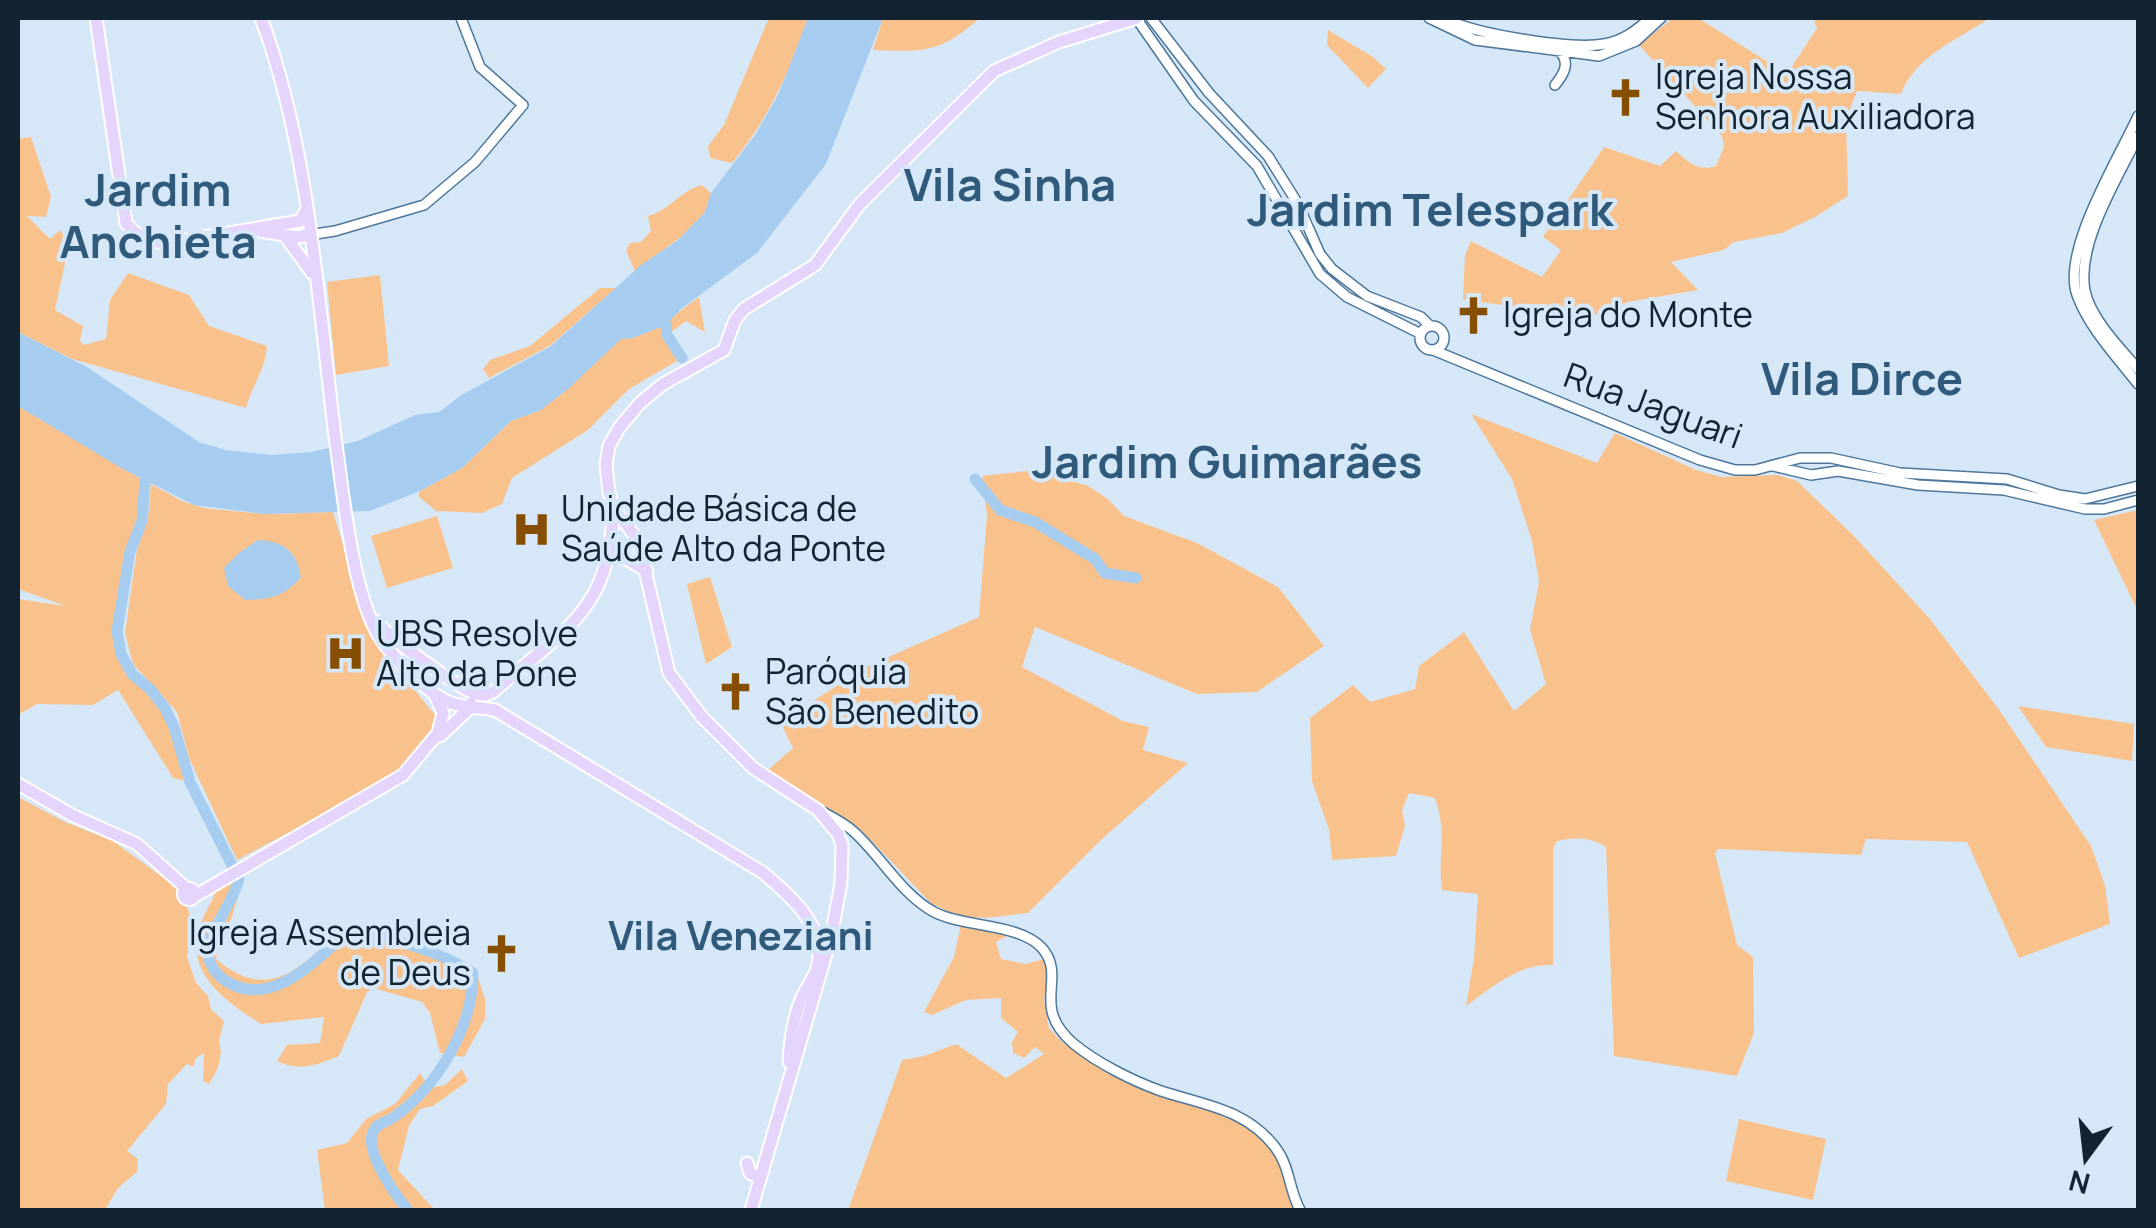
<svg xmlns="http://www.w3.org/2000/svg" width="2156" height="1228" font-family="Manrope,sans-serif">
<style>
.green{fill:#f9c28d}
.water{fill:#a6cdef}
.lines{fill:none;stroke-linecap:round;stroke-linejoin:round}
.river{stroke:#a6cdef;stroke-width:11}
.minor-casing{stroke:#4d779b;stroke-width:12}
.major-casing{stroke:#fff;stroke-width:15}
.minor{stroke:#fff;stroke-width:9}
.major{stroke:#e5d4fb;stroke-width:11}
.labels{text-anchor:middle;stroke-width:8;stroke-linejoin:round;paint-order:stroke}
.poi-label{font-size:35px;fill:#122432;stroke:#d6e8f8;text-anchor:start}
.street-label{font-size:35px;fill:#122432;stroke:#d6e8f8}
.quarter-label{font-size:40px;font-weight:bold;fill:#305a7b;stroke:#d6e8f8}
.district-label{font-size:45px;font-weight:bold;fill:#305a7b;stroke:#d6e8f8}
</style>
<rect width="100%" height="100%" fill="#d6e8f8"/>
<!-- green -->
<path class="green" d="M773 18H808C790 71 768 120 732 163L710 158 708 146 724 125 768 20Z
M883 18H980C940 53 925 52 873 50Z
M1673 18H1698L1787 74 1817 28 1813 18H1990C1959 39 1915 56 1901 94L1857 91 1846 120 1848 196 1815 217 1782 233 1734 242 1724 250 1671 262 1698 290 1628 302 1593 316 1463 300 1465 255 1471 241 1542 277 1561 250 1543 237 1604 147 1660 166 1676 151C1688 162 1699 172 1716 166L1724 147 1722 136 1639 45Z
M1328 30 1373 57 1386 69 1368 88 1327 45Z
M31 137 51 197 46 217 27 216 50 239 60 230 69 244 55 310 83 326 80 341 84 345 106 339 110 300 128 273 189 295 209 326 267 346C266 368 252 386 246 408L72 359 18 332V139Z
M702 185 711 193C709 227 657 251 635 271L626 251 630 243 641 242 651 231 648 216C670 210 681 190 702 185Z
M380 275 389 366 336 375 327 282Z
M600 288H616L551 345 489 378 483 369 490 360 530 346Z
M699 297 705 332 686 321 667 335 682 358 629 389 588 430 512 478 502 504 482 513 436 511 418 496 420 491 462 468 511 421 541 410 621 339C655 336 673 315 699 297Z
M18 406 145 481 142 521 130 552 117 631 121 654 132 674 150 689 165 708 174 727 190 782 173 778 118 690 93 705 37 704 18 715V599L66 606 18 589Z
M1471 414 1597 463 1615 433 1696 470 1722 477 1778 475 1797 481 1852 534 1930 619 2000 711 2091 846 2105 885 2110 924 2019 958 1967 842 1866 839 1861 855 1718 849 1715 853 1737 945 1753 957 1754 1033 1737 1076 1614 1056 1606 847C1590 837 1576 837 1557 841L1553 849V965C1519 963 1493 987 1466 1006L1474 958 1478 894 1442 890C1437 854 1448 836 1435 798L1409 793 1402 810 1405 826 1396 856 1332 860 1329 830 1312 781 1310 718 1353 685 1370 702 1415 689 1419 666 1464 632 1514 711 1546 684 1530 630 1539 582 1532 541 1512 479Z
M1035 470 1088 486 1108 499 1124 516 1197 543 1267 581 1278 587 1324 646 1257 692 1197 694 1035 627 1022 667 1123 721 1149 727 1143 750 1188 763 1101 840 1028 913 986 918 957 916 931 903 859 828 768 770 793 748 780 722 868 666 979 617 987 515 982 476Z
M151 484 182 501 204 508 264 514 333 512 371 637 436 716 430 740 401 773 237 860 189 758 177 712 133 664 125 633 137 549 148 519Z
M2138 510V612L2094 520Z
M437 516 453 568 387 588 371 536Z
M710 577 732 647 706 664 687 584Z
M2018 706 2134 724 2132 761 2046 747Z
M18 797 65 822 113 841 183 892 191 920 187 957 196 983 208 996 211 1009 224 1021 219 1041 221 1052 218 1068 209 1084 203 1081 204 1053 196 1058 193 1067 187 1064 168 1084 166 1104 127 1151 138 1159 137 1172 118 1188 105 1210H18Z
M228 882 241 886 232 917 220 941 216 959C273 1008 306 960 350 922L464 962 478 977 485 999V1019L464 1057 440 1053 430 1013 422 1002 373 988 367 992 339 1056C318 1065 298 1072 277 1061L287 1045 320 1043 324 1017 261 1024C228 1003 185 974 199 929 203 914 213 901 218 886Z
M961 924 1013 933 996 942 1001 959 1025 964 1044 959 1048 972 1044 1000 1049 1028 1063 1043 1151 1092 1232 1114 1265 1140 1279 1162 1294 1210H848L902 1060 924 1056 956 1044 1006 1078 1044 1054 1035 1047 1024 1058 1013 1053 1012 1042 1018 1032 1001 1018V998L966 1000 932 1015 924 1012 954 957Z
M462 1069 468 1081 433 1106 420 1109 409 1126 398 1170 435 1210H325L317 1150 347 1143 366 1119 395 1104 420 1073 429 1088 445 1085Z
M1739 1119 1826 1139 1813 1200 1726 1181Z"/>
<!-- water -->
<path class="water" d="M808 18H883L826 164 757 253 681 309 666 325 633 338 621 339 568 389 541 410 511 421 462 468 420 491 370 511 264 514 194 505 121 468 18 406V332L87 367 199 442 226 450 272 455 311 452 358 441 415 415 439 412 460 396 551 346 641 265 678 240 705 212 711 193 755 135 779 93Z
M258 540C283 541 297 551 301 577 284 597 271 599 245 600L228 586 224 568 240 552Z"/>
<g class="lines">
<!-- river -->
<path class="river" d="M655 318 666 325 667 335 682 358
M146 468 142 521 130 552 117 631 121 654 132 674 150 689 165 708 174 727 190 782 239 879C233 903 209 931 208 949 207 962 215 974 226 981 272 1011 319 957 352 928 389 938 442 952 473 973 473 1027 438 1086 394 1117 385 1123 375 1123 372 1135 367 1155 396 1196 408 1210
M975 479 1000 510 1035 522 1095 559 1105 573 1136 578"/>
<defs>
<path id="minor" d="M1136 18 1194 101 1257 166 1320 274 1347 297 1421 334
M1151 18 1209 93 1268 156 1298 204 1320 254 1332 269 1367 296 1421 317 1430 326
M1429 18 1475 40 1599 56 1636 41 1661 18
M1444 18C1473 34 1572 50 1604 44 1623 41 1637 30 1650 18
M1555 85C1564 74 1571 62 1559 51
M2138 116C2119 158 2061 251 2077 295 2089 328 2117 357 2138 384
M2138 136C2118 178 2076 243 2085 291 2091 319 2120 348 2138 369
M309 235 335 231 424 205 475 162 523 105 480 67 461 18
M1420 338a12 12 0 1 1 24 0a12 12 0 1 1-24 0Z
M1433 350 1700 460 1735 470H1755L1800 458H1831L1900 473 2007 479 2059 495 2085 499 2138 486
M1773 466 1811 475 1838 471 1918 485 2004 490 2085 509H2104L2138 500
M821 811C832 817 844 823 853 831 881 856 901 894 934 912 965 928 1019 923 1042 948 1068 978 1029 1006 1074 1044 1097 1063 1133 1081 1161 1091 1204 1105 1246 1109 1275 1147 1290 1166 1289 1190 1300 1210"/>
<path id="major" d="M96 18 126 223C138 238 149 242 168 243L300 221 307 209
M261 18C310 148 318 305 336 444 343 494 353 594 379 636 391 656 429 695 451 703 465 708 481 707 495 710L762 872C790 895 831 930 816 971 812 981 805 990 801 1000 793 1019 790 1041 789 1062
M260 231 296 237 309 235
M285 236 312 273
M609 556 626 559 647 571
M376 621C388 637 459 689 477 694 485 696 486 695 493 692
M493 692C562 631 612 611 613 509
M440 736 471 707V703
M18 784 72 815 137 844 187 889
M183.5 894a5.5 5.5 0 1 1 11 0a5.5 5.5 0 1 1-11 0Z
M195 896 403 775 438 733 443 713 435 695
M747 1163 750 1173 760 1178
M751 1210 831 937 841 883 842 845 838 834 818 810 753 768 702 717 669 673 638 540 613 507 609 492 606 465 609 446 619 428 640 403 663 384 724 350 735 320 744 309 815 265 859 205 994 71 1059 42 1137 18"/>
</defs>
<!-- minor casing -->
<use href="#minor" class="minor-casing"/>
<!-- major casing -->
<use href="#major" class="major-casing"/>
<!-- minor -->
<use href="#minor" class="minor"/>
<!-- major -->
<use href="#major" class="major"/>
</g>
<!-- icons -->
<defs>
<symbol id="church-bare" viewBox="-9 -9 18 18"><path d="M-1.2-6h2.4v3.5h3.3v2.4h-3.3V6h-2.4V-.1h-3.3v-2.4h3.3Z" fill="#864e00" stroke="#d6e8f8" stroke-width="2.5" paint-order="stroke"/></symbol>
<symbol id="hospital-bare" viewBox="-9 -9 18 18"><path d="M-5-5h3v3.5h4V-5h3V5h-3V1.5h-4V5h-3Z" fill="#864e00" stroke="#d6e8f8" stroke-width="2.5" paint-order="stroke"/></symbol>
</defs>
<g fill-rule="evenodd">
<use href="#church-bare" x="1598" y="70" width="55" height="55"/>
<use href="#church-bare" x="1446" y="288" width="55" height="55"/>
<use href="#hospital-bare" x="504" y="502" width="55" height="55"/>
<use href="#hospital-bare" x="318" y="626" width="55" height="55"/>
<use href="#church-bare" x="708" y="664" width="55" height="55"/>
<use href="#church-bare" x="474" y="926" width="55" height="55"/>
</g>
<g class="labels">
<!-- poi labels -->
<g class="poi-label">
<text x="1655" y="89">Igreja Nossa<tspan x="1655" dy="40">Senhora Auxiliadora</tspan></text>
<text x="1503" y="327">Igreja do Monte</text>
<text x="561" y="521">Unidade Básica de<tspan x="561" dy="40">Saúde Alto da Ponte</tspan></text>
<text x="376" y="646">UBS Resolve<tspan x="376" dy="40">Alto da Pone</tspan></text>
<text x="765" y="684">Paróquia<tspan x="765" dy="40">São Benedito</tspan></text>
<text x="471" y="945" text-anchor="end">Igreja Assembleia<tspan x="471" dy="40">de Deus</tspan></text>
</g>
<!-- street labels -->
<g class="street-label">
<text transform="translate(1653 406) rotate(20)" y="12">Rua Jaguari</text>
</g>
<!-- quarter labels -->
<g class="quarter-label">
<text x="741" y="950">Vila Veneziani</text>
</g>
<!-- district labels -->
<g class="district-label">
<text x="1010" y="201">Vila Sinha</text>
<text x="158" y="206">Jardim<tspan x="158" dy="52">Anchieta</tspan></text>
<text x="1430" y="226">Jardim Telespark</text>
<text x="1862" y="395">Vila Dirce</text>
<text x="1227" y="478">Jardim Guimarães</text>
</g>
</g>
<!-- border -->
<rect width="2156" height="1228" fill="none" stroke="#122432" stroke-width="40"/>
<!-- north arrow -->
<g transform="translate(2086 1158) rotate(195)" stroke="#d6e8f8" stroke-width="8" paint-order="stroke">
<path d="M0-8L18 38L0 25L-18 38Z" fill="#122432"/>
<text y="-15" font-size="28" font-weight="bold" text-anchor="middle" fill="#122432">N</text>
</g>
</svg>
